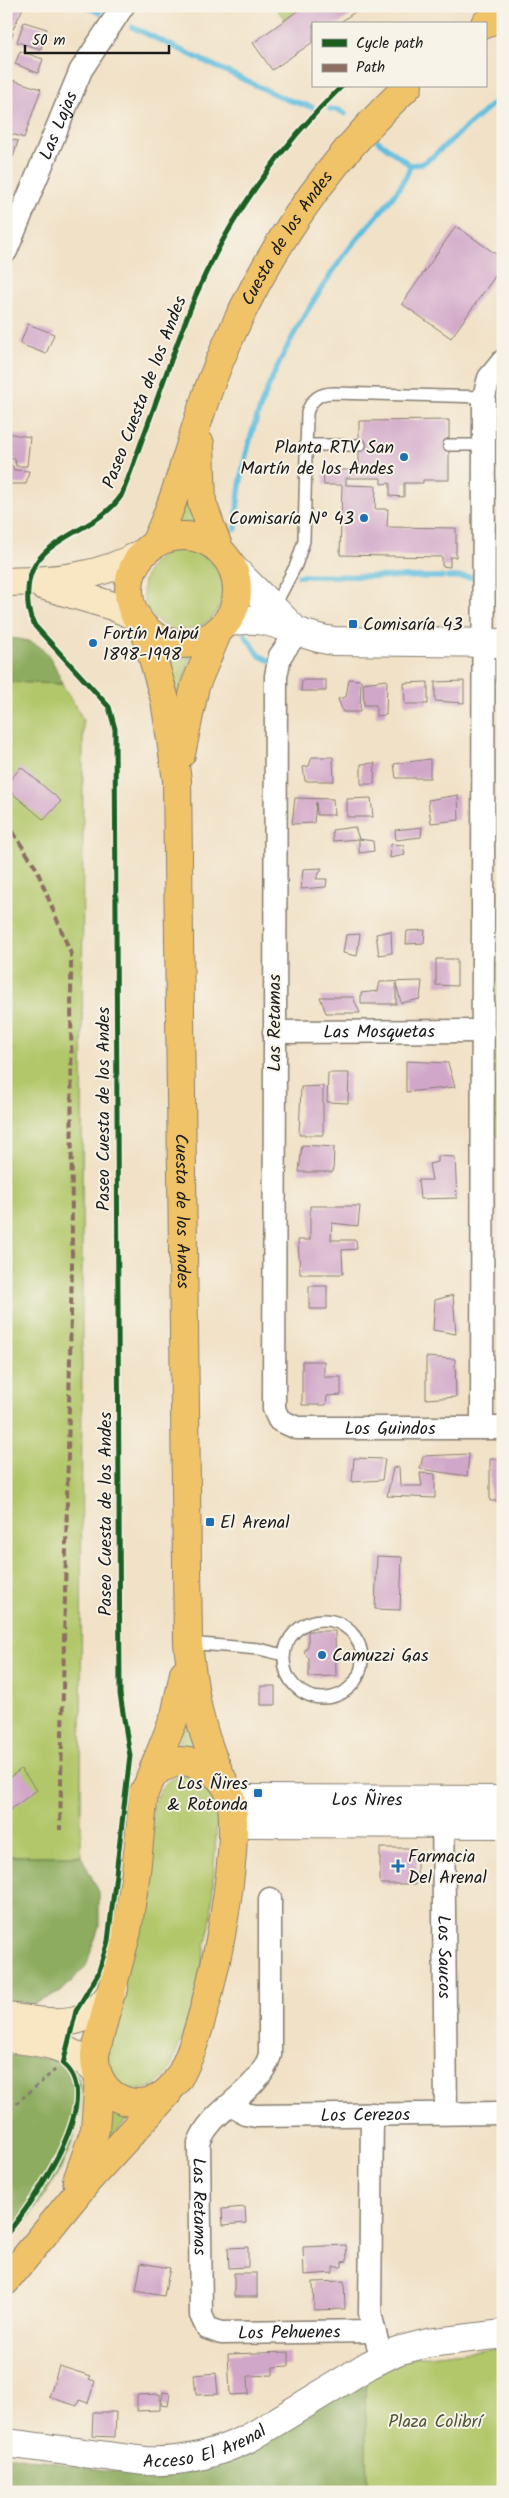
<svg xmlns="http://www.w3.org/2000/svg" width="509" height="2498" font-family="Kalam,sans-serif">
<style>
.green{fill:#b2c76b;stroke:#677244}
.forest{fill:#8dac5f;stroke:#54643e}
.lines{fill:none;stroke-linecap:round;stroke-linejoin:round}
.stream{stroke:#60bede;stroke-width:5.5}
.building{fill:#d1a7c9}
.service-casing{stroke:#867e71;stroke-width:14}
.minor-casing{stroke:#867e71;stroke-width:25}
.tertiary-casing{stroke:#867e71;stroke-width:30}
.secondary-casing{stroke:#867e71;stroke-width:30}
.primary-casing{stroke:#867e71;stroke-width:30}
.path{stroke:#867e71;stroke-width:3;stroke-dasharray:4 4;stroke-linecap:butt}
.service{stroke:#fff;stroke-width:11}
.minor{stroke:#fff;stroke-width:22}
.tertiary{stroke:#fff;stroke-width:28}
.secondary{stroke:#f9e7c3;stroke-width:28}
.primary{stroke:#f1c369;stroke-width:28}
.quiet{stroke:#8d6e63;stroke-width:4;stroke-dasharray:8 4;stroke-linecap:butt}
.cycleway-casing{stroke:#f7f3e8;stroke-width:8}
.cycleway{stroke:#1b5e20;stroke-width:5}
.poi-dot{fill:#1f6fb2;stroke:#f7f3e8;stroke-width:2}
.labels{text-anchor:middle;stroke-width:4;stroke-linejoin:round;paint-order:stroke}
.street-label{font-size:18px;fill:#1c1c1c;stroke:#f7f3e8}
.poi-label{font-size:18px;fill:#1c1c1c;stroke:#f7f3e8;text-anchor:start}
.park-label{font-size:18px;fill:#505838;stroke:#f7f3e8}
</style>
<rect width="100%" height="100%" fill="#f7f3e8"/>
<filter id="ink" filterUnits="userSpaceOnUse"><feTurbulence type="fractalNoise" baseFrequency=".02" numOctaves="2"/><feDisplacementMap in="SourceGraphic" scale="10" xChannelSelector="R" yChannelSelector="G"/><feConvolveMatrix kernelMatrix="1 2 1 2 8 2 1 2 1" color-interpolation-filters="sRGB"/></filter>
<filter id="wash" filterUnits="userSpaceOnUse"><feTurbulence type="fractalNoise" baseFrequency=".0096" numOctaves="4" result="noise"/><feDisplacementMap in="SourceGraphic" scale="20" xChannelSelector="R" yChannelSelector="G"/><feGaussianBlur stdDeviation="1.12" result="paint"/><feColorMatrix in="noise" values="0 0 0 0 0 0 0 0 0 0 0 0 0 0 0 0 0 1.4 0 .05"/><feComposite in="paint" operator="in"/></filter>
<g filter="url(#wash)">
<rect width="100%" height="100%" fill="#f1e1c6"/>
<!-- green -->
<path class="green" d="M275 6H304L285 20Z
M191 469 197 521 170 526Z
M143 590a40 40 0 1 1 80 0a40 40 0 1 1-80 0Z
M191 657 182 685 178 717 174 681 165 662Z
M6 682 62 684 83 719 81 1856H6Z
M494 964H503V1136H493Z
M186 1702 199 1753H175L182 1733Z
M188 1775C203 1779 213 1788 218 1803L211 1919 193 2007 168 2075 150 2088 136 2090 123 2087 112 2077 107 2050 153 1806C161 1787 166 1777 188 1775Z
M108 2106 131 2114 99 2154Z
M503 2347V2489L494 2492H367L365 2378 397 2360Z"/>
<!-- forest -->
<path class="forest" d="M6 638C42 639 51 653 62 684L6 682Z
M6 1856H81L99 1892V1927L86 1966 61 1992 34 2004 6 2001Z
M6 2055C26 2057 52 2055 69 2067 80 2074 81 2086 81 2098 78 2154 42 2203 6 2245Z
M365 2378 367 2492H6V2455C74 2465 141 2482 209 2468Z"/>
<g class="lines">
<!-- stream -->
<path class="stream" d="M84 6 100 13
M132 27 285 99 312 107
M330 109 339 110 345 114
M378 141 410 165 421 164 432 157 503 95
M236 529C239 426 288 332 348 250 363 230 407 187 410 165
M299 576 442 577
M448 577H475
M494 577H503
M245 635 260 656 273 662"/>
</g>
<g id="blocks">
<!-- building -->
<path class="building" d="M9 6 23 8 13 29 6 26Z
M304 6H363L338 24H313V42L272 70 253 43Z
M24 22 47 29 41 49 17 42Z
M6 30 13 33 8 49H6Z
M20 51 43 59 38 73 15 64Z
M9 79 41 89 24 138 6 132V87Z
M6 138 18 141 13 157 6 155Z
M456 226 503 259V265L451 338 402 304Z
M28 324 54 334 46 354 20 344Z
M449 420V480H423V483H404V497L390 496V483L381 484V478H346V485L376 486 375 509H388L387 527 456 528V557H450V567L442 566V557L340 555 342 485H324L323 470H359V421Z
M6 433 30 437 27 466H16L15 459 6 458Z
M6 465 13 466 14 470 29 471 26 484H6Z
M349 679 361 680 360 712H343L338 699 346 697Z
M302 680H326V691H301Z
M387 680 386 715 376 716V705H364L363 683Z
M464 681V703L435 701V682Z
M428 682V704H405L404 683Z
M312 757H333L334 781H305L303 767 309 766Z
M430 759V778H396L394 764Z
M375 763 374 784H361V764Z
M21 767 61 801 44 820 6 788V785Z
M458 795 459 820 431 823 428 800Z
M295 798 333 799 334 815H317L316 802 314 823 292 824Z
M371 798 373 817H347V799Z
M355 827 359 839 333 841 332 830Z
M422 827 421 837 396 840 395 830Z
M359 839 373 841 374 851 359 853Z
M391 844 403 845 405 855 390 858Z
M322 868 316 879H327L326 887 301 889 303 869Z
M425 930 424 943 406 944 407 931Z
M391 931 392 953 379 955 376 934Z
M360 934 357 956 343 953 346 935Z
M436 959H457V986L436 985Z
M422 981 420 999 401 1003 396 983V1004H361V993L378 991 380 982Z
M320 997H353L360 1013H326Z
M406 1061 448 1063 455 1087 406 1092Z
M328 1073H349L348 1103 327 1102Z
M323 1086V1135H299L301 1087Z
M302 1145 334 1147 333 1172H299Z
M438 1156 455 1157 457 1198 420 1199 418 1180H432L429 1164 438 1162Z
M310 1206H360L358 1226 332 1223 331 1240H356L357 1249 342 1250 343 1274H300L298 1240H310Z
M309 1286H327V1309H309Z
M453 1295 456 1334 433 1330 435 1300Z
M426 1357 455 1359 456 1397 426 1399Z
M302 1361H324V1377H341V1395L327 1396 326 1405H302Z
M469 1454 467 1476 420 1469 423 1456Z
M354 1458 385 1459 382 1480 352 1482Z
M490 1459H503V1501H490Z
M399 1467 400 1486H422L420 1473 435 1474V1498L387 1496 393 1468Z
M377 1556 402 1557 400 1610 375 1609Z
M308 1631H335L336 1676 309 1677V1659L304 1652 308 1646Z
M261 1686H275V1705H261Z
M21 1769 37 1790 6 1813V1780Z
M380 1848H417V1884H380Z
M245 2207 246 2223 223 2225 222 2209Z
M346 2245 347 2261 342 2262V2267H333V2273L304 2275 303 2247Z
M248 2247V2267L229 2268 228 2248Z
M141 2263 170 2268 164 2296 136 2291Z
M234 2273H257V2297H234Z
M344 2281 345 2309 314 2310 313 2282Z
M289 2352V2366L273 2367V2375L248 2376 249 2394 230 2395 228 2354Z
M59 2366 91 2376 89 2379 95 2381 88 2403 79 2400 77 2406 49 2397Z
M216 2373 218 2394 196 2395 194 2375Z
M163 2392 170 2393 168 2406 161 2405Z
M160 2394V2410L137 2411V2395Z
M93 2412H116L115 2437 92 2436Z"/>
</g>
</g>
<g filter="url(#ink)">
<use href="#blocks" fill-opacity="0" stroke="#867e71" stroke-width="1"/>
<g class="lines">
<defs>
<path id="service" d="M306 445H360
M449 445H485
M273 609 296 565 304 541 307 413C311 399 320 393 334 393L484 397
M284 1659a39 39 0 1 1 78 0a39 39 0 1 1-78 0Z
M188 1643 259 1649 284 1655"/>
<g id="minor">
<path id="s1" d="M6 251 81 70 123 6"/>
<path id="s2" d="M298 631 280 656 276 676 274 1409 279 1420 297 1428H503"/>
<path id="s3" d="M274 1032 483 1031"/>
<path d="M482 1428 484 397 489 378 503 361"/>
<path id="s4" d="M443 1807 446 2113"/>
<path id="s5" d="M270 1899V2055C258 2094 211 2108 199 2143L201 2315 207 2328 221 2333 373 2331"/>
<path id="s6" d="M233 2104 245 2114 256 2116 503 2113"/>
<path d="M372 2114 370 2313 378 2345"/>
</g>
<g id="tertiary">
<path d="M232 567 291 626"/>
<path d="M226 623C273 611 291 636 334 641L503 643"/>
<path id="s7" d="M231 1799 503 1800"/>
<path d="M233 1823 503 1824"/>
<path id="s8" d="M6 2443 145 2461C183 2463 217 2454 251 2437L369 2365 397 2351 428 2343 503 2334"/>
</g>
<path id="secondary" d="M6 582C57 581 99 578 145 552
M42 585 113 606 137 617
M6 2017C50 2022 88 2034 114 1988
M6 2038C44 2042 67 2044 96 2071"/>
<g id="primary">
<path d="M485 24 503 12"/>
<path d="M200 444 202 503 219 549"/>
<circle cx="183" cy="590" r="54"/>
<path id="s9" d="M154 545C180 492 191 435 212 380 255 269 321 168 408 86"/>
<path id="s10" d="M144 627 165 700 177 780 188 1643C194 1698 201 1741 228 1790"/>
<path d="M181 754 195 686 218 631"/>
<path d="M180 1761C199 1762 221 1773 229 1792 246 1839 206 2043 175 2083 146 2121 93 2101 95 2054L127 1931 136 1872 144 1792 153 1775 161 1768Z"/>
<path d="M150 1778 175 1716 184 1673"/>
<path d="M77 2181 95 2130 99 2078"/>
<path d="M6 2281 89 2179 167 2094"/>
</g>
</defs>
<!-- service casing -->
<use href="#service" class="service-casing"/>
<!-- minor casing -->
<use href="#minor" class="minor-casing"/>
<!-- tertiary casing -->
<use href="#tertiary" class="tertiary-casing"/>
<!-- secondary casing -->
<use href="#secondary" class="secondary-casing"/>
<!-- primary casing -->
<use href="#primary" class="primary-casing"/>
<!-- path -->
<path class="path" d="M10 2109 55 2070"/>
<!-- service -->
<use href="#service" class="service"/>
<!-- minor -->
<use href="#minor" class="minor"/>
<!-- tertiary -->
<use href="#tertiary" class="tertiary"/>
<!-- secondary -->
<use href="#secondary" class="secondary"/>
<!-- primary -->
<use href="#primary" class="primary"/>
<!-- quiet -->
<path class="quiet" d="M6 821 36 868 71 954 72 1264 60 1830"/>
<defs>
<path id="cycleway" d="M6 2235C31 2205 107 2098 63 2064L76 2011 98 1974 108 1941 130 1756 120 1694 115 729 109 707 35 626C28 614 27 604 28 590 30 536 95 535 121 496 129 478 135 459 142 440 160 392 176 344 195 297 228 219 281 145 342 86"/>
</defs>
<!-- cycleway casing -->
<use href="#cycleway" class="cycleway-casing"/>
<!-- cycleway -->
<use href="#cycleway" class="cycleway"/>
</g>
</g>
<!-- markers -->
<g class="poi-dot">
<circle cx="404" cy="457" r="5"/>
<circle cx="364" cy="518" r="5"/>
<rect x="348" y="619" width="10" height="10" rx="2.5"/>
<circle cx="93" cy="643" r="5"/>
<rect x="205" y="1517" width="10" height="10" rx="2.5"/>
<circle cx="322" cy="1655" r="5"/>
<rect x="253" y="1788" width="10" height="10" rx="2.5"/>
<path d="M395.5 1858.5h5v5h5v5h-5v5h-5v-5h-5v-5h5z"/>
</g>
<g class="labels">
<!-- street labels -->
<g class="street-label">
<text dy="6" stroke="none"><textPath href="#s1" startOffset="136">Las Lajas</textPath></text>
<text dy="6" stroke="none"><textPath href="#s9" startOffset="336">Cuesta de los Andes</textPath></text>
<text transform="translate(144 392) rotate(-69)" y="6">Paseo Cuesta de los Andes</text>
<text transform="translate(274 1023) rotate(-90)" y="6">Las Retamas</text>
<text dy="6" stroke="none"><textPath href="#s3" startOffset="105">Las Mosquetas</textPath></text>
<text transform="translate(103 1109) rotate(-90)" y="6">Paseo Cuesta de los Andes</text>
<text dy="6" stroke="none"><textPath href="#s10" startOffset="588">Cuesta de los Andes</textPath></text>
<text dy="6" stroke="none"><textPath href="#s2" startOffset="909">Los Guindos</textPath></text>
<text transform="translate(105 1514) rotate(-90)" y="6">Paseo Cuesta de los Andes</text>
<text dy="6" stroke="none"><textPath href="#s7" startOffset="136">Los Ñires</textPath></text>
<text dy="6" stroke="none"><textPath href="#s4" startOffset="150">Los Saucos</textPath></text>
<text dy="6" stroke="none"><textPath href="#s6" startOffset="136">Los Cerezos</textPath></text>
<text dy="6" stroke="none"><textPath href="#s5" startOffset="334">Las Retamas</textPath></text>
<text dy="6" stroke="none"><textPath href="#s5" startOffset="540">Los Pehuenes</textPath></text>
<text dy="6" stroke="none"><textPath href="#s8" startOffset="202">Acceso El Arenal</textPath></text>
</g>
<!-- poi labels -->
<g class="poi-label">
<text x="394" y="453" text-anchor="end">Planta RTV San<tspan x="394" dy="21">Martín de los Andes</tspan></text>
<text x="354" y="524" text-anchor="end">Comisaría N° 43</text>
<text x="363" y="630">Comisaría 43</text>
<text x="103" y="639">Fortín Maipú<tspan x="103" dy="21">1898-1998</tspan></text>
<text x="220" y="1528">El Arenal</text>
<text x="332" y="1661">Camuzzi Gas</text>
<text x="248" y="1789" text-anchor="end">Los Ñires<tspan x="248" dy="21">&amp; Rotonda</tspan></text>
<text x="408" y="1862">Farmacia<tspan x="408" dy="21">Del Arenal</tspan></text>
</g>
<!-- park labels -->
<g class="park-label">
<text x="435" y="2427">Plaza Colibrí</text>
</g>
</g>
<!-- margin -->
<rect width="509" height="2498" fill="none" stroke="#f7f3e8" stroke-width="25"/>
<!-- legend -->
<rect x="312" y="22" width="175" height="65" fill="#f7f3e8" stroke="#9f9d96"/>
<rect x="322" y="39" width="25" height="8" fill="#1b5e20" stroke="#9f9d96"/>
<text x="356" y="48" font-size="15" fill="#1c1c1c">Cycle path</text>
<rect x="322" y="64" width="25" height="8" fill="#8d6e63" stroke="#9f9d96"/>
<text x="356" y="72" font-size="15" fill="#1c1c1c">Path</text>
<!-- scale -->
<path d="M25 45v8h144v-8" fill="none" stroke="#1c1c1c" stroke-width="2.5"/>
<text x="32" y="45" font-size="15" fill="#1c1c1c" stroke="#f7f3e8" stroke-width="4" paint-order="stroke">50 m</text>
</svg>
